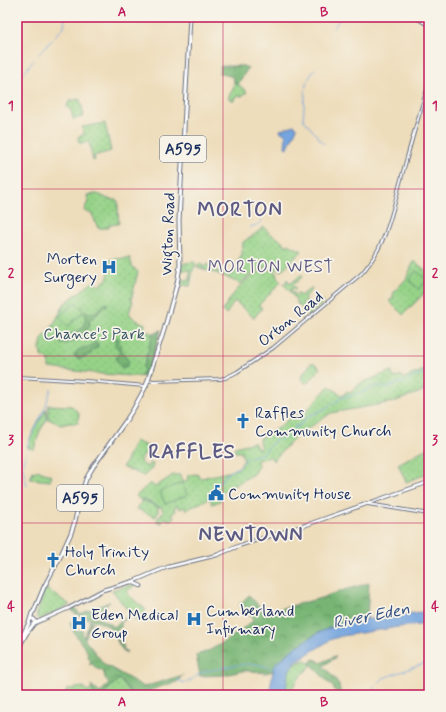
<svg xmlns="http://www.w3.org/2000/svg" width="446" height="712" font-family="Mynerve,sans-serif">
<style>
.green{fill:url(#green-dots);stroke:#588173}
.forest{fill:url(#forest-crowns);stroke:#4a7269}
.pitch{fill:#96d388;stroke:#588173}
.water{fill:#75a4de;stroke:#486a9e}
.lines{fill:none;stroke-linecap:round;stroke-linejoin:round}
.stream{stroke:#75a4de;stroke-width:1}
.tertiary-casing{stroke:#656c7f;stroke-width:4}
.secondary-casing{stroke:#656c7f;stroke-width:4.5}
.primary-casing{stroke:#656c7f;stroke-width:5}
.trunk-casing{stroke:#656c7f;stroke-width:5}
.tertiary{stroke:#fff;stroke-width:2}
.secondary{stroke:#fff;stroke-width:2.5}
.primary{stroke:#fff;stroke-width:3}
.trunk{stroke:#fff;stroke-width:3}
.grid{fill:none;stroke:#c2185b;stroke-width:1;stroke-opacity:0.55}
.labels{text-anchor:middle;stroke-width:3.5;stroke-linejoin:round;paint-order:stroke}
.shield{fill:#f7f3e8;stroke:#5d6a87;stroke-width:1}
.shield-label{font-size:15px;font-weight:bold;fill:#1b2f5e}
.street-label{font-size:16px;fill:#1b2f5e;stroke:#f7f3e8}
.poi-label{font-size:16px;fill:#1b2f5e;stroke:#f7f3e8;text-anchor:start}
.park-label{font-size:16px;fill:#3a5868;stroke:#f7f3e8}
.neighbourhood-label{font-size:17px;letter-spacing:1px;fill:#5d5a83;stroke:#f7f3e8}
.water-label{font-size:17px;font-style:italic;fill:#365284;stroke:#f7f3e8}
.district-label{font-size:20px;font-weight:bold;letter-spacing:1px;fill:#5d5a83;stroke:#f7f3e8}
.neatline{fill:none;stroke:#c2185b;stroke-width:1.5}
.grid-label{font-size:13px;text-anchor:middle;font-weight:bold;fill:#c2185b}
</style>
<defs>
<pattern id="green-dots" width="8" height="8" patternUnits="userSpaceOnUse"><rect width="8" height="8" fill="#96d388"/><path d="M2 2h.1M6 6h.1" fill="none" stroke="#81b578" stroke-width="1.8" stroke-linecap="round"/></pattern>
<pattern id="forest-crowns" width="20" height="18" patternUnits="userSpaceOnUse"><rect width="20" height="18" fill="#78b574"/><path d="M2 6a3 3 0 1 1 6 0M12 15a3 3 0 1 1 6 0" fill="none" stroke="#629462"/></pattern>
</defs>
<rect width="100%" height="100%" fill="#f7f3e8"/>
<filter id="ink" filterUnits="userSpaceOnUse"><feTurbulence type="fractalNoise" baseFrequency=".025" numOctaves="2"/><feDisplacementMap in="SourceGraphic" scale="8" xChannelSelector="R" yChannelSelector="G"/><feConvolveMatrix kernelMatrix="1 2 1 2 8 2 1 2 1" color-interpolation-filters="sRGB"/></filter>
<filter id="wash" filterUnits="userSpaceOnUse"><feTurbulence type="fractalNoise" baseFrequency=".012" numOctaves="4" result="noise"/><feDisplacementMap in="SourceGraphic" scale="16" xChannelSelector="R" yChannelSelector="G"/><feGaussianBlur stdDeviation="0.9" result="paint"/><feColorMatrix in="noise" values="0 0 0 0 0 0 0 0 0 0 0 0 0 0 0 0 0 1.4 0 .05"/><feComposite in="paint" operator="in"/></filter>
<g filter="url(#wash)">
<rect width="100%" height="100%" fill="#edb"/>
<!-- green -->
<path class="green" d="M234 82 238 84 247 92 242 96 235 97 234 101 228 98C231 92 234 88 234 82Z
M79 99 80 100 84 115 82 117 73 119 71 110 67 107 68 105V103L70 101Z
M105 123 111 151 94 156 95 160 93 161 89 142 79 143 78 137H79V136L84 135 82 127Z
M95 194C100 194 104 197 108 199 112 200 115 199 118 201V213L119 223 118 224 109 225 108 228H98L92 214 84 211 88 201 87 195Z
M264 227 269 233 284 242V244L287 246 288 244 302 251 281 271C276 269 273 267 268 267 258 267 247 278 240 284L235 281H234L219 274 197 267 199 263 205 267 207 264 221 273 224 271 232 275 235 270V268L242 254 243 242 251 237Z
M130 258 132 266 138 272 131 300 133 301 129 313 134 319 145 324 144 330 155 334 161 330 146 377 102 374 49 368V360L41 356 40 348 42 339 52 327 65 303 94 281 99 286 107 279 111 266 110 259Z
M414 261 429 273V288L403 315 389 301 392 299 394 292 406 279Z
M194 262 196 264 193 270 190 286 183 285 180 283 178 287 180 279H181V280H190V270H182L181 264H183L185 263Z
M266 269 274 270 276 272 277 278 281 282 259 305 262 308 254 318 235 301 226 314 222 311C233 294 245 276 266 269Z
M301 275 302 277 293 285 296 288 295 290 293 288 291 290 297 296 298 295 297 292 301 296 311 288 313 289 304 298 307 302 305 301 302 303 307 309 309 307 308 305H309L312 308 322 300 324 302 309 316 295 301 296 300 288 289 283 284V283H286L287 282 286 280 287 279 290 284Z
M311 363H314L319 367V370L309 382 305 383 302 380 301 377Z
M429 368V389L393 402 331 413 294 438 273 461 271 457 257 460 258 466 253 474 222 493 220 490 210 493 211 498 220 495 221 498 220 501 212 504 210 498 186 510 184 507 180 509 177 505 174 507 176 511 172 514 174 517 170 520 164 518 162 523 156 521 163 512 162 508 142 499 140 500 136 496 150 483 155 487 173 475H180L182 482 187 481 188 475 197 474 201 478 228 472 238 468 244 460 241 452H235L234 448 235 447 254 442 258 449 261 448 259 442 260 438 278 428 293 415 296 414 301 417 329 386 343 396 347 391 351 393 359 384 391 371 394 378 401 375 404 378Z
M48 405 72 406 79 413 78 423H69L61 425 48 419Z
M46 409 47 419 40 431 34 449 28 448C29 436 40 420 46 409Z
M135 441 151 448V450L147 455 144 454 141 458 140 462 147 467 150 463 153 464 152 468 144 476 122 467 125 463Z
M429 447V473L406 482 398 464Z
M37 470 52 476 50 481 30 479 33 471 35 472Z
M142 500 158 507V512L156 517 137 509 141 503 140 502Z
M133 584 135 585 126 592 132 598 146 610 136 621 112 590Z
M45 588 70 605 40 619 36 617Z
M304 660 309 662 311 666C302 674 294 684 288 695H286C287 690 286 686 286 681 287 670 294 663 304 660Z
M119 679 133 695H102Z
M84 687 86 691 92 689 94 695H65L67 689Z"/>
<!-- forest -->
<path class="forest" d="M221 66H243L248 68 238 84 234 82 233 77 219 73Z
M106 303 108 304C105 308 100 310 97 314 93 317 93 318 89 321L90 326C82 335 74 344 61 344V339H65C71 331 83 333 85 322 86 318 85 315 85 312L95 313Z
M161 330 146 377 141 376 144 370 143 367 146 361V354C149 351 148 350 149 346 150 341 153 340 151 335L152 334 157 333Z
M118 337 120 345 123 353 129 362 127 366 122 368 116 359C117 355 119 354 120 351 116 347 112 341 118 337Z
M95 343H98L97 348 92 350 91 354C86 355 84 358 79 359L74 356C79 345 87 350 95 343Z
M369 583 367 619 341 623 318 633 288 653 275 664 273 671 265 673 252 671H243L224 675 200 676 196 655C215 651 238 632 253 621L250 615C244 614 242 609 240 604L249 595 265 613 321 598 344 590Z
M109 602H110L106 605 105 609C100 609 94 611 90 615L101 619 114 627 128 616V617L121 623V627L116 631 120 644 124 646 123 649 127 651 126 653C117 647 117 634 109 627 99 619 80 619 72 611L74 607 80 614 107 603Z
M90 620 93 623H91L85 638V640L104 664 144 687 183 675 177 682C168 684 158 687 149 691 144 693 142 695 137 695L135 693 133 695 119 679 102 695H94L91 685 100 693 109 683 105 678 104 673 101 670 97 669 92 664 90 665 89 664 91 661 87 655 88 653C83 644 71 632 70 622L73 621 75 625V628L76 630 79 631 81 630 83 631 82 634 84 637 90 622 89 621Z
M335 656 336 657 323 666C329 672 335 677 339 685 340 688 340 692 341 695H338L330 683H329L310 663 313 659 317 660 321 663Z"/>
<!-- pitch -->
<path class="pitch" d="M416 271 427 280 419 289 409 280Z
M75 302 84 311 68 326 59 317Z
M182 483 187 495 165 504 160 491Z"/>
<!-- water -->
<path class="water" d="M294 125 296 126 297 128 288 147 286 148 285 147 286 135 280 131V130Z
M429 611V624L398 627 342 636 332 639 296 661C286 670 287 682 286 695H269L273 671 275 664 296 647 318 633 341 623Z"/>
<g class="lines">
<!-- stream -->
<path class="stream" d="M334 28 340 17
M55 36 64 27 65 17
M39 54 52 40
M315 69 306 83 303 119 324 144
M19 79 33 61
M250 227 257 225 262 220
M407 380 429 371
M355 394 361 393 373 387 381 386 386 388 405 381
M27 448 29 441 45 408 51 389
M26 453 22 465 27 486
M218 484 230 471 238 468 247 458 263 453 277 438H285L287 434 291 432 292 430H294L296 425 299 427 300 424 302 423 307 417 326 408 341 398 343 397H347L353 395
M366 620 367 613
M177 680C191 688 192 675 204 672 208 670 214 670 219 669 240 664 253 661 274 669
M368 695C372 688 379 684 383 678L429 662"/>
</g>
</g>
<g filter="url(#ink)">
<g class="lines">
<defs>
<path id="tertiary" d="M17 377C60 379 103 382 145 386
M148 380 153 381 220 379 225 378 237 372 273 348 361 274C387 246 393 208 403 172 411 143 419 113 429 84
M368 504 429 514"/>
<path id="secondary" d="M132 582 141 586
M35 623 69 608 103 590 134 581 155 572 168 567 217 555 241 545 306 525 429 482"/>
<path id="primary" d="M17 646 29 623 32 613 34 611 44 587 60 557 71 533 75 521 79 502 86 479 93 467 125 422 134 408 146 386 164 330 177 284 180 266 179 220 190 17
M17 651 26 634 35 622 34 619H31"/>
<path id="trunk" d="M416 17 429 25"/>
</defs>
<!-- tertiary casing -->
<use href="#tertiary" class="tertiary-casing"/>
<!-- secondary casing -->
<use href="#secondary" class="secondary-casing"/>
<!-- primary casing -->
<use href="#primary" class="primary-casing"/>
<!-- trunk casing -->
<use href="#trunk" class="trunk-casing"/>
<!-- tertiary -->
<use href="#tertiary" class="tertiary"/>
<!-- secondary -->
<use href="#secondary" class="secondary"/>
<!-- primary -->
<use href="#primary" class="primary"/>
<!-- trunk -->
<use href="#trunk" class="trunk"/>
</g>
</g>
<!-- grid -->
<path class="grid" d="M223 17V695M17 189H429M17 356H429M17 523H429"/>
<!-- icons -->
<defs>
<symbol id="hospital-bare" viewBox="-9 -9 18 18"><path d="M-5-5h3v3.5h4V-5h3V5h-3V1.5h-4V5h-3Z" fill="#1f6fb2" stroke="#f7f3e8" stroke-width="2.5" paint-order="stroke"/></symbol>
<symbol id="church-bare" viewBox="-9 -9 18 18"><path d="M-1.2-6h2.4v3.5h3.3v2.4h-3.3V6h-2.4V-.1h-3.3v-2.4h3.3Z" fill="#1f6fb2" stroke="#f7f3e8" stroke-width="2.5" paint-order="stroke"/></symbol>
<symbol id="civic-bare" viewBox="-9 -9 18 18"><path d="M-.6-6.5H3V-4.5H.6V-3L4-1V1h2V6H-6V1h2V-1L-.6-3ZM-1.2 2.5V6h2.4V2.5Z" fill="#1f6fb2" stroke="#f7f3e8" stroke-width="2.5" paint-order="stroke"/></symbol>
</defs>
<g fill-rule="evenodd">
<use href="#hospital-bare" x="98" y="256" width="22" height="22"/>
<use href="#church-bare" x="232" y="410" width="22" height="22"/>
<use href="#civic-bare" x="205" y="482" width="22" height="22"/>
<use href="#church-bare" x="42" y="549" width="22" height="22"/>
<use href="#hospital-bare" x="183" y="608" width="22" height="22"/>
<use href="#hospital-bare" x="68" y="612" width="22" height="22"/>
</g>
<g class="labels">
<!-- shield labels -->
<g class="shield">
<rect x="160" y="136" width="46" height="26" rx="3"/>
<rect x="57" y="485" width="46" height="26" rx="3"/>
</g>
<g class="shield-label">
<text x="183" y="154">A595</text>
<text x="80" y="503">A595</text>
</g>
<!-- street labels -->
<g class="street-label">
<text transform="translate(167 234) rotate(-88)" y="6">Wigton Road</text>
<text transform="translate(290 318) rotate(-39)" y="6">Orton Road</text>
</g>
<!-- poi labels -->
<g class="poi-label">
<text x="97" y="264" text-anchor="end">Morten<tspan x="97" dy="18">Surgery</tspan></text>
<text x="255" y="418">Raffles<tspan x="255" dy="18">Community Church</tspan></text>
<text x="228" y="499">Community House</text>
<text x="65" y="557">Holy Trinity<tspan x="65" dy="18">Church</tspan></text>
<text x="206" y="616">Cumberland<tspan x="206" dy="18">Infirmary</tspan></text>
<text x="91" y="620">Eden Medical<tspan x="91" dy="18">Group</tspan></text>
</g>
<!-- park labels -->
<g class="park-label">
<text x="94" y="339">Chance's Park</text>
</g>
<!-- neighbourhood labels -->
<g class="neighbourhood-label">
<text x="271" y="272">MORTON WEST</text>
</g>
<!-- water labels -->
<g class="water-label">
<text transform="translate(371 615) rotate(-11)" y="6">River Eden</text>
</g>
<!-- district labels -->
<g class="district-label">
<text x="240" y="216">MORTON</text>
<text x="192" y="458">RAFFLES</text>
<text x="251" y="541">NEWTOWN</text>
</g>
</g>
<!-- margin -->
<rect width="446" height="712" fill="none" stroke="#f7f3e8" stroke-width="44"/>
<rect x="22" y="22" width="402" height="668" class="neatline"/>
<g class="grid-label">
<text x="122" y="16">A</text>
<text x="324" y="16">B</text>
<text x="11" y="110">1</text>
<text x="435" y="110">1</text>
<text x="11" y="277">2</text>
<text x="435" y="277">2</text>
<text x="11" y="444">3</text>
<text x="435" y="444">3</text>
<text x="11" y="611">4</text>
<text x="435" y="611">4</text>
<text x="122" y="706">A</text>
<text x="324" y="706">B</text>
</g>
</svg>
